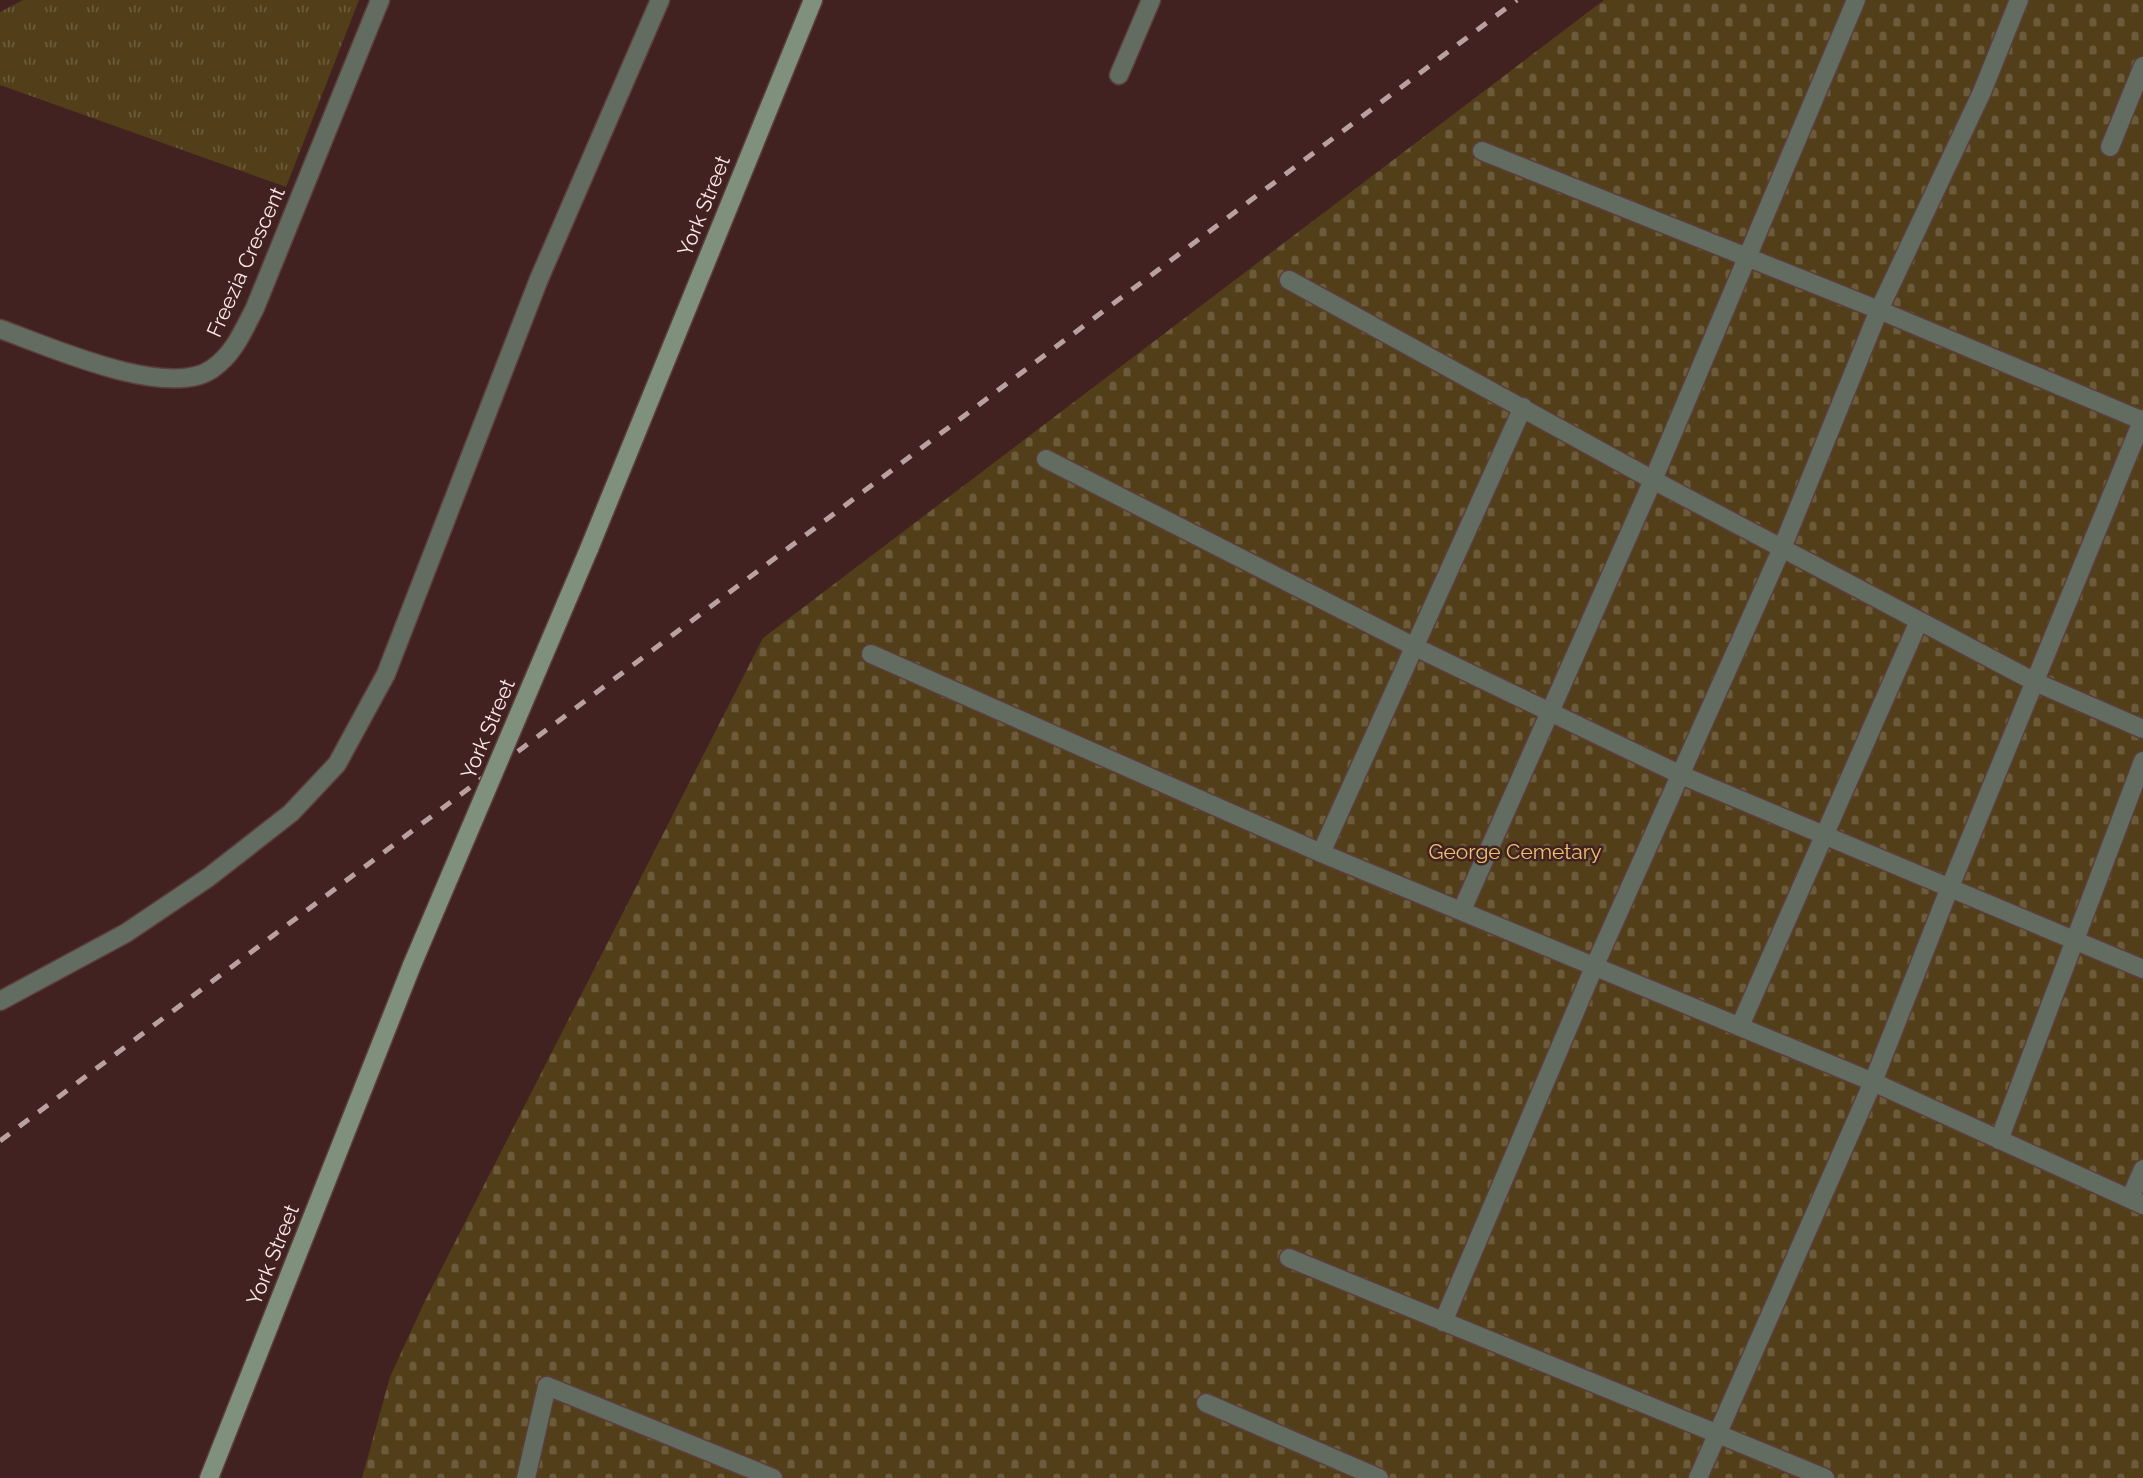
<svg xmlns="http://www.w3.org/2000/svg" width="2143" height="1478" font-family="Raleway,sans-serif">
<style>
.grass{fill:url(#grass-tufts)}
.cemetery{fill:url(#cemetery-stones)}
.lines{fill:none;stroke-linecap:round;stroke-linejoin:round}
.lane-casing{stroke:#5c3e3d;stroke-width:21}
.street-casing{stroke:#5c3e3d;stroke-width:21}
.secondary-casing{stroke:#5c3e3d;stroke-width:21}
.lane{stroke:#626c60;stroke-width:18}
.street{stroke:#626c60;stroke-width:18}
.secondary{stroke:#7f907d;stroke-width:18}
.rail{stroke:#b9a1a0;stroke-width:5;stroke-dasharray:12 12;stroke-linecap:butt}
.secondary-bridge-casing{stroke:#5c3e3d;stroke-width:21;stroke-linecap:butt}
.secondary-bridge{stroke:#7f907d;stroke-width:18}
.labels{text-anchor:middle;stroke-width:5;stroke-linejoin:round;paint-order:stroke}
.street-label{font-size:21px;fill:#feebea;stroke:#422221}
.park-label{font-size:21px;fill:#edc272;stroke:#422221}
</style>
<defs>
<pattern id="grass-tufts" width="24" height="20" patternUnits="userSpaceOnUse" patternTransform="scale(1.75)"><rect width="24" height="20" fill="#523f1a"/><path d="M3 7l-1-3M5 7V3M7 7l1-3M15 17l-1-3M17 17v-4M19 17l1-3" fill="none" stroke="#6c5b3b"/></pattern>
<pattern id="cemetery-stones" width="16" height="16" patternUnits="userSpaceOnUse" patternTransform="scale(1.75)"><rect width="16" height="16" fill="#523f1a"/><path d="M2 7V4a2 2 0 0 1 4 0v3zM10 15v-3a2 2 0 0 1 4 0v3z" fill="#6c5b3b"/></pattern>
</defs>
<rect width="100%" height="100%" fill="#422221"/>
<!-- grass -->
<path class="grass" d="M23 0H359L286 187 0 85V12Z"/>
<!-- cemetery -->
<path class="cemetery" d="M1604 0H2143V1478H362L390 1377 424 1303 763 638Z"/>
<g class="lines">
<defs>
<path id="lane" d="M2110 147 2143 66
M1482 151 1879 310 2143 421
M1289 280 1653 480 2035 682 2143 729
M1046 459 1415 647 1681 775 2143 969
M871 654 1321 853 1873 1082 2143 1205
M1321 853 1523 407
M1462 910 1653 480 1856 0
M1740 1026 1919 621
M1999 1140 2143 761
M2130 1199 2143 1169
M1289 1258 1825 1478
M1443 1322 1595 965 1782 548 1879 310 1982 92 2019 0
M1206 1403 1379 1478
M526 1478 547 1386
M1698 1478 1873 1082 1950 887 2143 419"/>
<path id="street" d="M1119 75 1151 0
M0 329C48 346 167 400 212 369 234 354 243 331 255 308L380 0
M0 1001 126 933 209 877 291 813 337 764 386 674 539 279 660 0
M547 1386 773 1478"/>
<path id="secondary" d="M589 549 813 0
M209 1478 412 965"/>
</defs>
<!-- lane casing -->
<use href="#lane" class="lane-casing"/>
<!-- street casing -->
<use href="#street" class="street-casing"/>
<!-- secondary casing -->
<use href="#secondary" class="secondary-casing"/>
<!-- lane -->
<use href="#lane" class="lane"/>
<!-- street -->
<use href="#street" class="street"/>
<!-- secondary -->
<use href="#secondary" class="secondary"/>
<!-- rail -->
<path class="rail" d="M0 1141 1517 0"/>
<defs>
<path id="secondary-bridge" d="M412 965 589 549"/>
</defs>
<!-- secondary-bridge casing -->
<use href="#secondary-bridge" class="secondary-bridge-casing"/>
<!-- secondary-bridge -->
<use href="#secondary-bridge" class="secondary-bridge"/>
</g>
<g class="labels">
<!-- street labels -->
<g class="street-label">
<text transform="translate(704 206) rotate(-68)" y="7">York Street</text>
<text transform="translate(246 262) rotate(-66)" y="7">Freezia Crescent</text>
<text transform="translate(488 729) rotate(-67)" y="7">York Street</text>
<text transform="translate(273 1255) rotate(-68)" y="7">York Street</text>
</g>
<!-- park labels -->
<g class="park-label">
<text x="1515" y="859">George Cemetary</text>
</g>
</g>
</svg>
